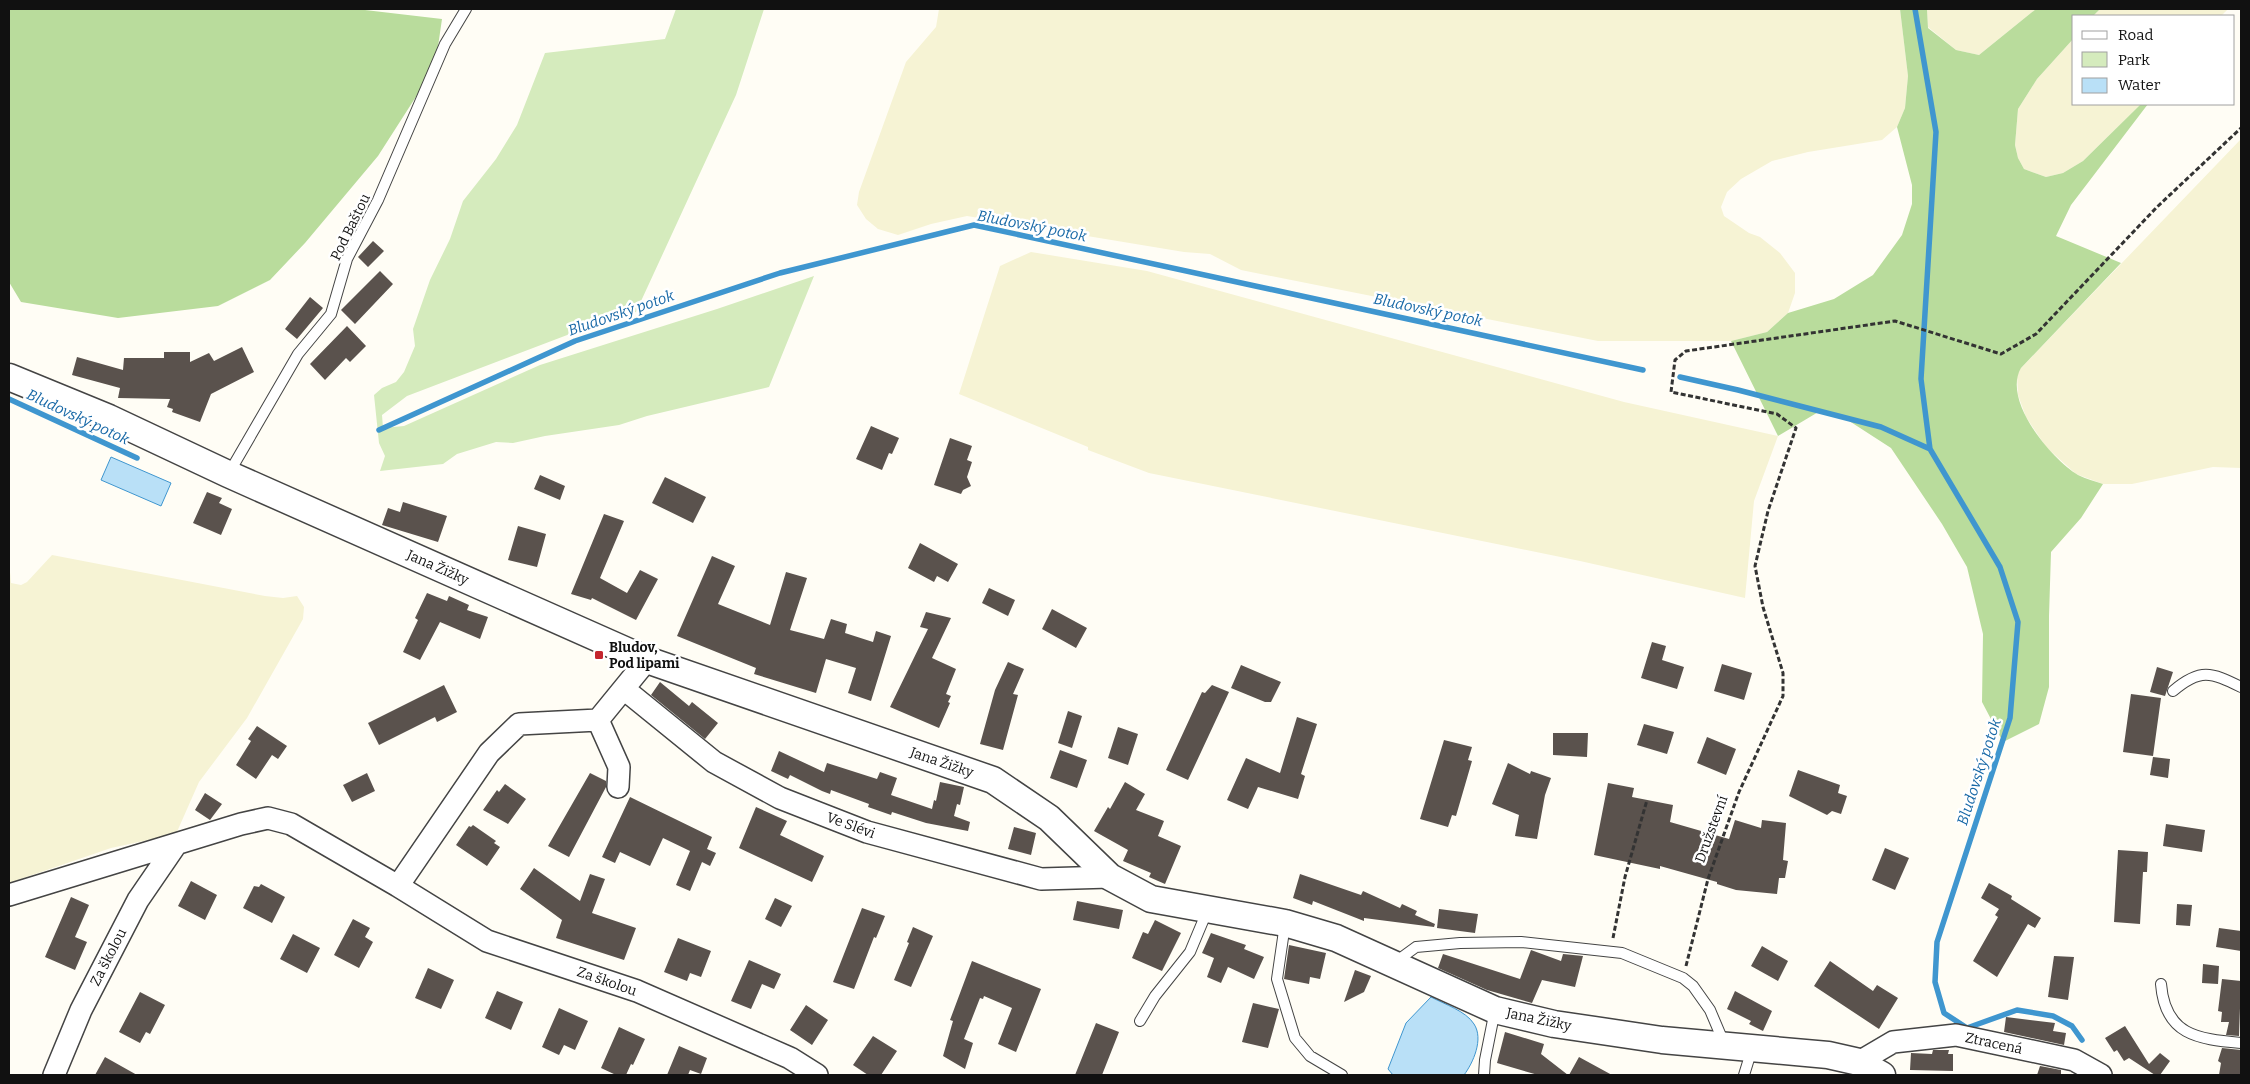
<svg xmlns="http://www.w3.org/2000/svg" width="2250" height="1084" font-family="Bitter,serif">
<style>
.farmland{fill:#f6f3d4}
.green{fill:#d5ebbd}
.forest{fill:#b9dc9c}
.water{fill:#b9e0f7;stroke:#3f96cf}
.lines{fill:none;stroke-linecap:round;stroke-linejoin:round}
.stream{stroke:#3f96cf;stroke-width:5.5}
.building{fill:#5a524d}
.service-casing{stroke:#444;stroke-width:12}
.minor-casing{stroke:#444;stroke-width:24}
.tertiary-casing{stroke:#444;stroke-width:29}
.path{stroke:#333;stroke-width:3;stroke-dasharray:5 2.5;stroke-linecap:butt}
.service{stroke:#fff;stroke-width:10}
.minor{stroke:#fff;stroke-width:21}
.tertiary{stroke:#fff;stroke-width:26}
.poi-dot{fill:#c4262e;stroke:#fff;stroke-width:2}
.labels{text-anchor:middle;stroke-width:5;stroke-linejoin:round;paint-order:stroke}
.street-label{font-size:14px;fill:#111;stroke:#fff}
.poi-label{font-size:14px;font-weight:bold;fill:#111;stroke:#fff;text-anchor:start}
.water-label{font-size:15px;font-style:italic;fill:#1768a6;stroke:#fff}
</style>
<rect width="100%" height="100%" fill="#fffdf5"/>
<!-- farmland -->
<path class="farmland" d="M939 9H1900L1908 76 1905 108 1897 127 1882 140 1808 152 1772 161 1741 179 1727 192 1721 207 1724 216 1749 233 1760 237 1780 253 1795 273V293L1788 313 1767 332 1731 341H1598L1241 270 1210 254 1184 252 967 216 931 224 898 235 878 229 866 219 857 205 859 192 906 62 936 27Z
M1927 9H2036L1979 55 1956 50 1928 27Z
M2100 9H2228L2221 16H2093Z
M2074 38V104H2141L2083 161 2063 173 2046 177 2024 169 2018 158 2015 145 2018 109 2037 79Z
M2241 139V468L2213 467 2132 484H2103L2076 474 2046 447 2026 417 2018 395 2017 375 2021 368Z
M1031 252 1147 271 1624 402 1778 436 1754 501 1745 598 1580 561 1149 473 1088 450V447L959 394 1000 266Z
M52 555 265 596 283 598 297 596 304 607 303 619 247 718 199 782 176 834 111 848 9 883V561L11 583 21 585 27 582Z"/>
<!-- green -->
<path class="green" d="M676 9H764L736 95 636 312 612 318 407 396 382 415 383 428 404 426 540 365 717 309 814 276 769 387 647 416 619 425 545 436 513 443 496 442 457 454 443 464 380 471 385 456 379 443 374 395 382 388 396 382 404 372 415 346 413 329 430 280 450 239 463 201 496 159 517 125 545 53 665 39Z"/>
<!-- forest -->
<path class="forest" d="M9 9 365 10 442 19 435 67 378 156 305 243 270 280 218 306 118 318 21 302 9 282Z
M1900 9H1927L1928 28 1956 50 1979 55 2036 9H2100L2093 16H2074V38L2037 79 2018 109 2015 145 2018 158 2024 169 2046 177 2063 173 2083 161 2141 104H2148L2071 205 2056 236 2121 263 2021 368C2002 400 2051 459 2078 475 2086 479 2095 481 2103 484L2081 518 2051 552 2049 616V687L2039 724 2003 742 1982 702 1983 634 1967 567 1942 524 1891 448 1843 417 1820 411 1778 436 1731 341 1767 332 1788 313 1834 299 1873 275 1902 235 1912 204V185L1897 127 1905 108 1908 76Z"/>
<!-- water -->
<path class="water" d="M111 457 171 483 161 506 101 480Z
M1431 997C1444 1004 1466 1011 1474 1024 1484 1039 1473 1063 1464 1075H1393L1388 1069 1406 1023Z"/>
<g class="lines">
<!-- stream -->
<path class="stream" d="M1915 9 1936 132 1921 379 1930 449
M1680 377 1738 390 1881 427 1930 449 2000 567 2018 622 2010 718 1937 942 1935 982 1944 1013 1967 1028 2017 1010 2053 1016 2072 1026 2082 1040
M9 399 137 458
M379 430 575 341 780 273 974 225 1643 370"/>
</g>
<!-- building -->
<path class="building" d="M373 241 384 251 368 267 358 257Z
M380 271 393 284 355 324 341 310Z
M310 297 323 308 297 339 285 329Z
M347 326 366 346 350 362 346 358 325 380 310 364Z
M242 347 254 372 211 394 200 422 172 412 173 409 167 407 170 399 118 398 120 388 72 375 77 357 123 370 124 358H164V352H190V362L209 353 214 361Z
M871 426 899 438 892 454 889 453 882 470 856 459Z
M950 438 972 446 967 460 972 462 967 477 971 486 963 490 961 494 934 485Z
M540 475 565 486 560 500 534 489Z
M665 477 706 497 693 523 652 503Z
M207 492 222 498 219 503 232 509 221 535 193 523Z
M403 502 447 516 438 542 382 525 388 508 400 512Z
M604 514 624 521 600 578 627 593 640 570 658 579 636 620 592 598 591 600 571 594Z
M518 526 546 534 537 567 508 560Z
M920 543 958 564 948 582 937 576 934 582 908 568Z
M712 556 735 566 718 604 770 625 786 572 807 578 790 630 824 639 831 619 847 624 845 633 873 642 876 631 891 636 871 701 848 693 856 668 826 659 816 693 754 674 756 668 677 636Z
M989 588 1015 600 1008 616 982 603Z
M427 593 447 601 449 596 469 605 467 610 488 617 480 639 440 622 420 660 403 652 418 620 415 618Z
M1052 609 1087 628 1076 648 1042 629Z
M926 612 951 618 932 658 956 669 946 694 951 696 948 702 950 703 939 728 890 707 928 629 920 627Z
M1652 642 1666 646 1662 660 1684 667 1677 689 1641 678Z
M1008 662 1024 669 1013 694 1018 695 1003 750 980 744 995 690Z
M1722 664 1752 673 1744 700 1714 691Z
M1241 665 1281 682 1271 702H1265L1231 688Z
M2157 667 2173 672 2165 696 2150 692Z
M660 682 689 706 692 702 718 723 705 739 651 695Z
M444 685 457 712 437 722 435 717 379 745 368 723Z
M1212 685 1229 692 1188 780 1166 770 1202 692 1205 693Z
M2131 694 2161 698 2153 756 2123 752Z
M1068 711 1082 716 1072 748 1058 743Z
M1297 717 1317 724 1301 774 1305 776 1298 799 1258 787 1248 809 1227 800 1246 758 1280 773Z
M1644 724 1674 732 1667 754 1637 745Z
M257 726 287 746 278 759 272 755 256 779 236 765 251 741 248 739Z
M1118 727 1138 734 1128 765 1108 758Z
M1553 733H1588L1587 757 1553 755Z
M1707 737 1736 749 1726 775 1697 763Z
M1444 740 1472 747 1468 760 1472 761 1456 816 1452 815 1448 827 1420 819Z
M1060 750 1087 760 1077 788 1050 778Z
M779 751 824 772 827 763 877 779 880 772 897 778 891 795 932 809 934 800 936 801 940 782 964 787 960 805 957 804 954 816 970 822 968 831 926 823 892 812 891 815 868 807 869 804 831 790 830 794 822 791 790 775 788 779 771 771Z
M2153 757 2170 759 2168 778 2150 775Z
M1508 763 1530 774 1531 771 1551 778 1545 795 1537 839 1515 836 1519 815 1492 804Z
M1798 770 1840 785 1838 793 1847 796 1841 814 1832 811 1827 815 1789 796Z
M367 773 375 791 352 802 343 785Z
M590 773 606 781V787L569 857 548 846Z
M1125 782 1145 794 1136 810 1164 821 1158 836 1181 846 1165 884 1149 877 1151 873 1123 861 1128 850 1094 831 1108 807 1110 809Z
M1608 783 1634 788 1632 797 1673 805 1670 822 1729 839 1735 820 1761 828 1762 820 1786 823 1783 860 1788 861 1785 878H1779L1777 894 1736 890 1717 884V882L1660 866V869L1594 855Z
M505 784 526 799 508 824 483 810 497 790 499 792Z
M205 793 222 804 210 820 195 810Z
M630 797 712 837 707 849 716 853 710 866 702 862 690 891 676 885 690 851 663 838 650 866 620 852 615 863 602 857Z
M756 807 787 821 780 835 824 856 812 882 739 848Z
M2166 824 2205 830 2202 852 2163 846Z
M473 825 496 841 494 843 500 847 487 866 456 845 469 826 471 827Z
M1014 827 1036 833 1031 855 1008 849Z
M1885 848 1909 858 1895 890 1872 880Z
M2118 850 2148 852 2147 872H2143L2140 924 2114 922Z
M534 868 580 901 590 874 605 879 592 913 636 928 624 960 556 938 562 920 520 889Z
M1300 874 1361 895 1363 891 1400 908 1402 904 1417 911 1415 915 1435 924 1434 927 1364 918V921L1313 901 1312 905 1293 898Z
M191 881 217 895 205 920 178 906Z
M1989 883 2012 896 2011 899 2041 918 2035 928 2028 924 1997 977 1973 961 1998 917 1995 915 1999 909 1981 898Z
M261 884 285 897 272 923 243 908 254 886 259 887Z
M71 897 89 905 75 937 87 942 75 970 45 957Z
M775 898 792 906 781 927 765 919Z
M1077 901 1123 910 1119 929 1073 920Z
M2177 904 2192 905 2190 926 2176 925Z
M862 908 885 916 876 938 874 937 854 989 833 982Z
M1439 909 1478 914 1475 933 1437 928Z
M353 919 370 928 365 937 373 942 359 968 334 955Z
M1155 920 1181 933 1162 971 1132 958 1143 932 1148 934Z
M913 927 933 936 911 987 894 980 909 943 907 942Z
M2219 928 2241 931V951L2216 947Z
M1211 933 1246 945 1244 949 1264 957 1254 979 1228 967 1221 983 1207 977 1214 958 1202 953Z
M293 934 320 948 307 973 280 959Z
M678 938 711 951 701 977 690 973 687 981 664 972Z
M1289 945 1326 953 1320 979 1310 977 1309 984 1284 979Z
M1762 946 1788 961 1778 981 1751 966Z
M1531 950 1561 961 1563 954 1583 956 1575 987 1542 980 1532 1003 1487 990 1438 968 1443 954 1520 979Z
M2054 956 2074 957 2068 1000 2048 997Z
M749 960 781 974 774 989 762 984 751 1009 731 1001Z
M972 961 1041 989 1016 1052 998 1044 1012 1008 984 996 983 999 980 998 964 1039 973 1043 965 1069 943 1056 953 1021 950 1020Z
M1830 961 1873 991 1877 985 1898 998 1879 1029 1814 986Z
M2203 964 2219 966 2218 984 2202 983Z
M428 968 454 980 441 1009 415 998Z
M1355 970 1371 976 1364 992 1344 1002Z
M2222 979 2241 981 2239 1036 2226 1035 2229 1022H2221L2222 1012 2218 1011Z
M497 991 523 1002 511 1030 485 1018Z
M1735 991 1772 1011 1763 1031 1749 1024 1751 1021 1727 1009Z
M140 992 165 1005 150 1034 146 1032 140 1043 119 1032Z
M1253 1003 1279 1009 1268 1048 1242 1042Z
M806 1005 828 1020 812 1045 790 1030Z
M559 1008 588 1021 575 1050 564 1045 559 1055 542 1047Z
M2006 1017 2055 1023 2053 1031 2066 1033 2064 1045 2004 1032Z
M1096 1023 1119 1032 1102 1075H1075Z
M2125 1026 2149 1064 2160 1053 2170 1061 2160 1075H2155L2129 1058 2124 1061 2117 1050 2114 1052 2105 1038Z
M619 1027 645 1039 633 1065 631 1064 626 1075H616L601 1068Z
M1505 1032 1544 1044 1541 1054 1568 1075H1538L1497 1063Z
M873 1036 897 1051 881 1075H868L853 1065Z
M679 1046 707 1058 701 1074 690 1070 688 1075H667Z
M2222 1048 2241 1050V1075H2219L2221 1063 2218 1061Z
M1933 1050H1949L1948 1054H1953V1071L1910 1070 1911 1053 1932 1054Z
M105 1057 137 1075H95Z
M1579 1057 1612 1075H1569Z
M2040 1066 2061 1070V1075H2037Z"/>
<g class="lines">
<defs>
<path id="service" d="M229 473 298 354 331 314 347 259 378 200 445 44 466 9
M2173 691C2200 668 2211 672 2241 687
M1285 924 1277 979 1295 1038 1310 1056 1342 1075
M1394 963 1416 947 1460 943 1521 942 1622 953 1683 978 1693 986 1710 1010 1724 1043
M2161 984C2165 1035 2197 1039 2241 1043
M1140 1021 1155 996 1190 952 1208 909
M1484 1075 1485 1060 1495 1010
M1744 1075 1752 1049"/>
<path id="minor" d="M624 689 714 762 780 798 867 832 1041 879 1110 877
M598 720 647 660
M598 720 619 767 618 787
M398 886 489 753 519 724 598 720
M9 895 241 824 268 818 291 824 398 886 487 941 637 991 790 1058 817 1075
M1859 1062 1893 1042 1956 1035 2074 1060 2101 1075
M54 1075 81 1010 138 900 175 846"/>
<path id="tertiary" d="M9 377 109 418 228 474 647 660 993 780 1049 818 1110 877 1151 899 1285 923 1336 938 1495 1010 1554 1024 1662 1040 1828 1055 1859 1062 1882 1075"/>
</defs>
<!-- service casing -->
<use href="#service" class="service-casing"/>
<!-- minor casing -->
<use href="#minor" class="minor-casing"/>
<!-- tertiary casing -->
<use href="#tertiary" class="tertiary-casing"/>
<!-- path -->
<path class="path" d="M1613 938 1625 877 1647 800
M1686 966 1708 879 1739 792 1783 696V673L1763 607 1755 566 1768 511 1796 428 1777 414 1671 392 1675 360 1686 351 1895 321 2001 354 2036 334 2157 207 2241 128"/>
<!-- service -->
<use href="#service" class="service"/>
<!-- minor -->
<use href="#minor" class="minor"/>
<!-- tertiary -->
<use href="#tertiary" class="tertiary"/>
</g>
<!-- markers -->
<rect class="poi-dot" x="594" y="650" width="10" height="10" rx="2.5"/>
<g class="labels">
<!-- street labels -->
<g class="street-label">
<text transform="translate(350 227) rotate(-64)" y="5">Pod Baštou</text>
<text transform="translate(438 567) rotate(24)" y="5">Jana Žižky</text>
<text transform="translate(942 762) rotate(19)" y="5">Jana Žižky</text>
<text transform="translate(851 825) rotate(20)" y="5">Ve Slévi</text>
<text transform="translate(1711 829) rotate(-70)" y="5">Družstevní</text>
<text transform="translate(108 957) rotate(-63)" y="5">Za školou</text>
<text transform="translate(607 981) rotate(19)" y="5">Za školou</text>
<text transform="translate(1539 1019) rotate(12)" y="5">Jana Žižky</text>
<text transform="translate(1994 1043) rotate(12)" y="5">Ztracená</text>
</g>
<!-- poi labels -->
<g class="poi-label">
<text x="609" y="652">Bludov,<tspan x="609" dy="16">Pod lipami</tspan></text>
</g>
<!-- water labels -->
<g class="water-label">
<text transform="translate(1032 226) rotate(11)" y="5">Bludovský potok</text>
<text transform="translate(1428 310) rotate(12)" y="5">Bludovský potok</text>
<text transform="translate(621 313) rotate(-19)" y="5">Bludovský potok</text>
<text transform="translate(78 417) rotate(25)" y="5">Bludovský potok</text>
<text transform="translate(1979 772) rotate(-72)" y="5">Bludovský potok</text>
</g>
</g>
<!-- border -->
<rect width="2250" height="1084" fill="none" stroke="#111111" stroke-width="20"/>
<!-- legend -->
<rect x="2072" y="15" width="162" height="90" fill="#ffffff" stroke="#a0a0a0"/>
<rect x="2082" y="31" width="25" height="8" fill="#ffffff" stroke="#a0a0a0"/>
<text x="2118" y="40" font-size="15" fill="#111111">Road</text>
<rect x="2082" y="52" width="25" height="15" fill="#d5ebbd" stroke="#a0a0a0"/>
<text x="2118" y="65" font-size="15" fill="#111111">Park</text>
<rect x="2082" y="78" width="25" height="15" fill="#b9e0f7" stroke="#a0a0a0"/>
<text x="2118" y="90" font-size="15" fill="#111111">Water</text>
</svg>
